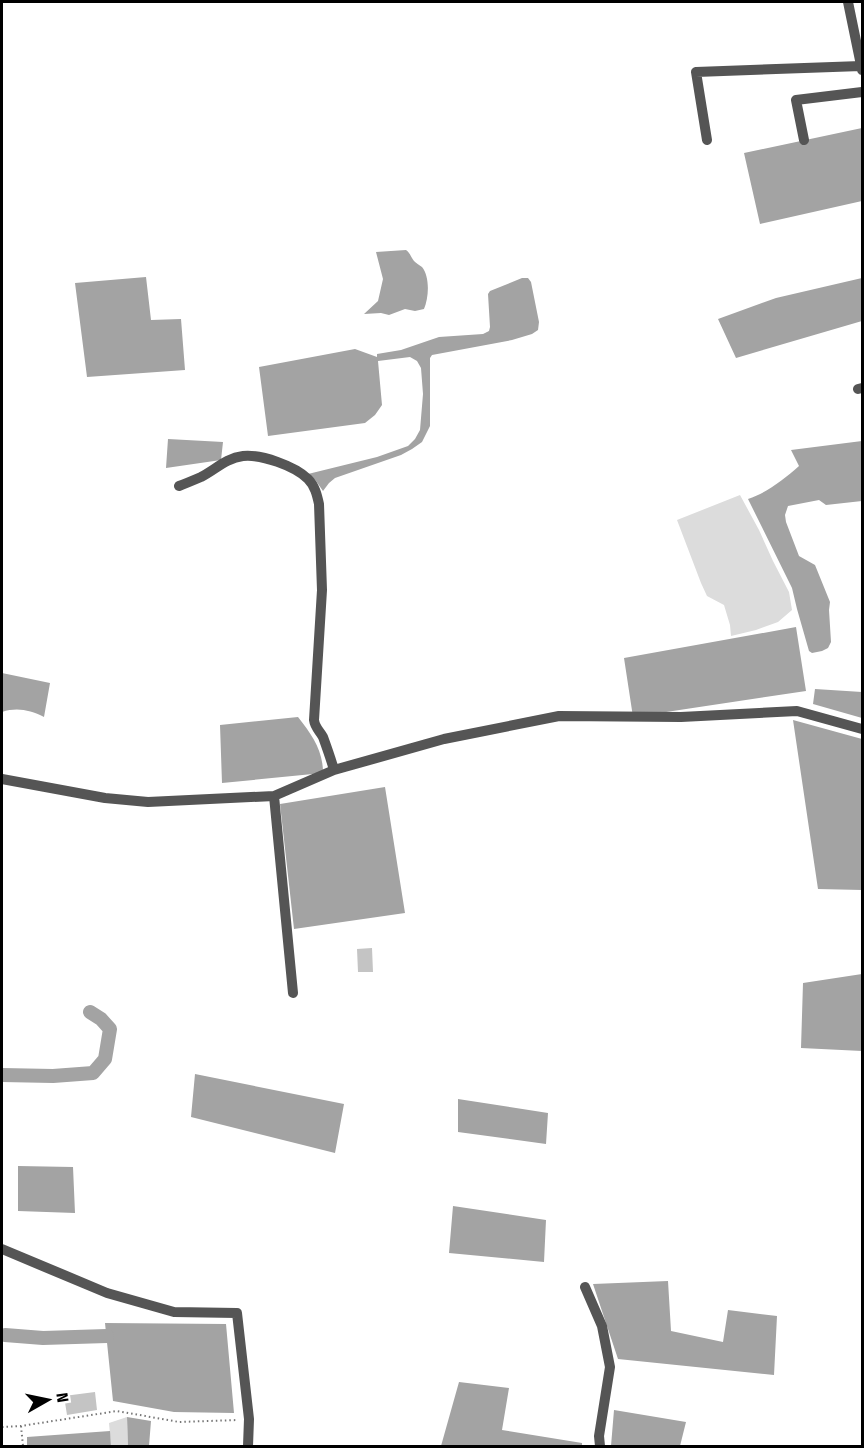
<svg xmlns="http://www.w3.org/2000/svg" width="864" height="1448" font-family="'Fira Sans Condensed',sans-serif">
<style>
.green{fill:#dcdcdc}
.water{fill:#a3a3a3}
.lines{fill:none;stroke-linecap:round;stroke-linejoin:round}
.canal{stroke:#a3a3a3;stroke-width:14}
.building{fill:#c4c4c4}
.path{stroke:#777;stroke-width:2;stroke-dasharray:1.5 3;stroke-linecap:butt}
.minor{stroke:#555;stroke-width:10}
</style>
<rect width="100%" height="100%" fill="#fff"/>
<!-- green -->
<path class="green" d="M740 495 759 530 773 561 789 592 792 610 778 622 756 630 731 636 730 625 724 605 707 596 701 583 677 520Z
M127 1417 128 1446H111L109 1423Z"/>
<!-- water -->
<path class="water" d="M862 128V201L760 224 744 153Z
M406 250C410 253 411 257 414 261 416 263 419 265 422 267 430 277 429 297 424 309L415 311 405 309 389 315 381 313 364 314 378 301 383 279 376 252Z
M146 277 151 320 181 319 185 370 87 377 75 283Z
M522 278H528L531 282 539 322 538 330 532 334 512 340 432 355 430 358V426L422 442 412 449 401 455 335 478 329 483 323 491 316 481 308 474 377 457 408 446 415 439 420 430 423 394 421 368 417 361 410 357 378 361 382 405 375 415 365 423 268 436 259 367 355 349 377 357V354L401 350 439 337 483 334 489 331 490 327 488 294 490 291Z
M862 278V321L736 358 718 319 776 298Z
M168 439 223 442 221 460 166 468Z
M862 441V501L826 505 819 500 788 506 785 515 786 522 799 556 815 565 830 602 829 610 831 642 828 648 822 651 812 653 809 651 797 609 792 588 748 499C768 492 783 480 799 466L791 450Z
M796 627 806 691 633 717 624 658Z
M2 673 50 683 44 717C30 710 17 707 2 712Z
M815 689 862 692V718L813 704Z
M298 717C312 735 323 750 323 773L222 783 220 725Z
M793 720 862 739V890L818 889Z
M385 787 405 913 294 929 280 804Z
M862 974V1051L801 1048 803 983Z
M195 1074 344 1104 335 1153 191 1117Z
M458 1099 548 1113 546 1144 458 1132Z
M18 1166 73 1167 75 1213 18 1211Z
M453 1206 546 1220 544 1262 449 1253Z
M668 1281 671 1331 723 1342 728 1310 777 1316 774 1375 618 1359 593 1284Z
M105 1323 226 1324 234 1413 174 1412 113 1401Z
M459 1382 509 1388 502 1430 582 1443V1446H441Z
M614 1410 686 1422 680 1446H611Z
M127 1417 151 1421 149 1446H128Z
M110 1431 111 1446H27V1437Z"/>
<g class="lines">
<!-- canal -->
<path class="canal" d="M2 1075 53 1076 93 1073 105 1059 110 1029 101 1019 90 1012
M5 1335 43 1338 107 1336"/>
</g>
<!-- building -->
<path class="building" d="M372 948 373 972H358L357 949Z
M95 1392 97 1410 67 1415 64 1396Z"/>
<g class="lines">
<!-- path -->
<path class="path" d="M21 1426 23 1446
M2 1427 21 1426 117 1411 179 1422 238 1420"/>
<!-- minor -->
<path class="minor" d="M848 2 862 70
M707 140 696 72 861 66
M804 140 796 100 862 92
M858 389 862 388
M179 486C187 483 194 480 201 477 215 470 226 458 243 456 261 454 295 466 308 479 315 486 317 495 319 504L322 590 314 720C315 728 320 731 323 737 327 748 331 759 334 770
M2 779 105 798 148 802 274 796 334 770 444 739 559 716 681 717 797 711 862 729
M274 796 293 993
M2 1249 107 1293 174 1312 237 1313 249 1419 248 1446
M585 1287 602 1326 610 1367 599 1436 600 1446"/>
</g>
<!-- border -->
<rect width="864" height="1448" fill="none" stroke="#000000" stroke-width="6"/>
<!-- north arrow -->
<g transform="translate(48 1400) rotate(81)" stroke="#ffffff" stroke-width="4.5" paint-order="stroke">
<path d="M0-4.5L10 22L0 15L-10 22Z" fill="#000000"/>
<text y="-9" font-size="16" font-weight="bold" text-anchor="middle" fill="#000000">N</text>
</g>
</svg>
